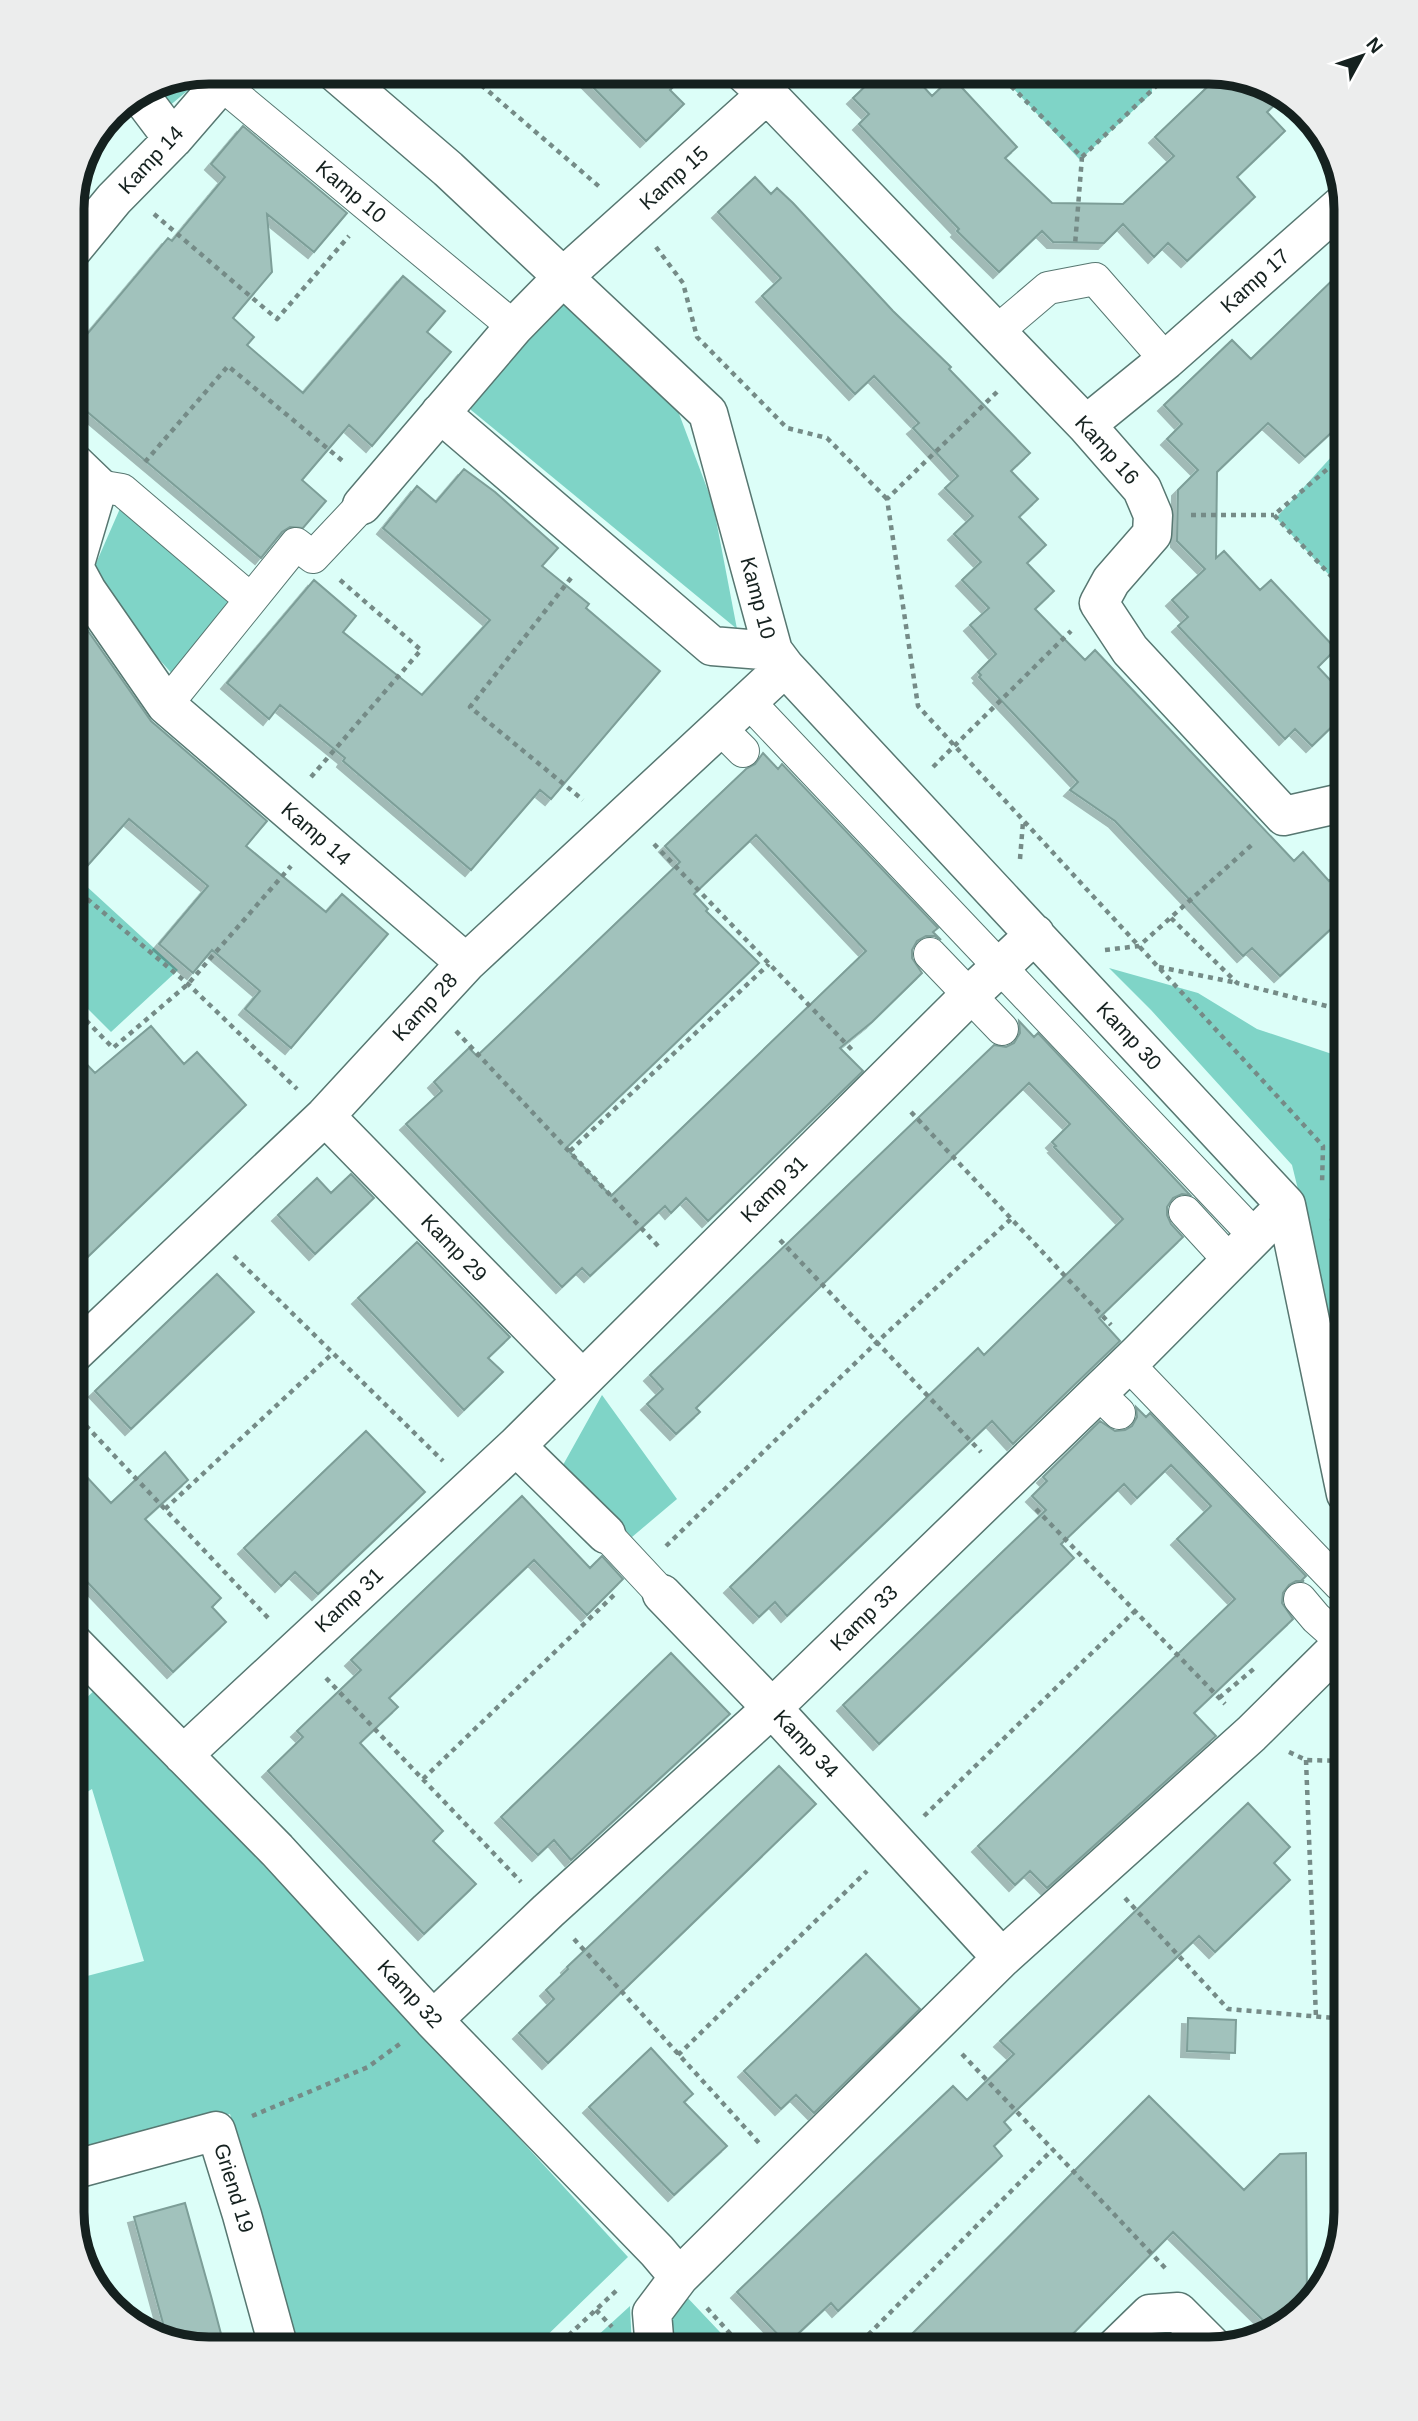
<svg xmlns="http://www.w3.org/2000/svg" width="1418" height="2421" font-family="Helvetica,sans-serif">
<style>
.green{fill:#7fd4c7}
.building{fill:#a1c2bc;stroke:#7d9e98;stroke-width:2;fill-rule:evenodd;filter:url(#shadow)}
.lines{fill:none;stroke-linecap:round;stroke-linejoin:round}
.pedestrian-casing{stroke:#577771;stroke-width:34}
.minor-casing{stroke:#577771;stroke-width:41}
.path{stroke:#758b87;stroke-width:4.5;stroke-dasharray:5 5;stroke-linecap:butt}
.pedestrian{stroke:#fff;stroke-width:32}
.minor{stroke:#fff;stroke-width:38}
.labels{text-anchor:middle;stroke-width:6;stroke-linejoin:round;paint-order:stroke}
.street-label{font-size:21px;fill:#15211f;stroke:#fff}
.rim{fill:none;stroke:#15211f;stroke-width:9}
</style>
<defs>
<filter id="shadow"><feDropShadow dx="-6" dy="6" stdDeviation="0" flood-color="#0004"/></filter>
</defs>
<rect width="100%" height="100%" fill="#dcfef8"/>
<!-- green -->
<path class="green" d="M210 72 168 107 152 85 157 82Z
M998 72H1151L1152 93 1080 160Z
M562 301 678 411 713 504 737 629 471 410V394Z
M1346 454V593L1276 518 1333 455Z
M122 504 243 599 175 677 106 600 90 577Z
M72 873 178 970 111 1032 72 993Z
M1109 968 1198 993 1257 1029 1332 1054 1346 1070V1384L1292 1165 1151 1010Z
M602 1395 677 1499 632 1537 563 1465Z
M96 1689 408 2017 628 2257 533 2349H299L230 2114 72 2155V1980L144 1961 92 1789 75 1799 72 1789V1711Z
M684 2294 736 2349H670L672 2305Z
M630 2306 632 2349H583Z"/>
<!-- building -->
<path class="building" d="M578 72H688L670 90 684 104 646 141Z
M880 72H910L932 96 952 77 1017 147 1005 158 1052 203 1123 204 1174 156 1155 137 1222 73 1285 95 1267 112 1285 131 1237 177 1255 197 1187 261 1168 243 1154 257 1123 224 1104 243 1053 242 1042 231 999 272 957 231 959 229 859 124 869 114 853 98Z
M243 126 347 213 314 252 267 214 272 272 233 318 254 337 247 345 303 393 403 276 445 311 427 332 451 352 372 446 349 425 302 480 326 501 303 528 290 527 282 532 261 558 72 399V352L168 238 172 241 225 177 211 164Z
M755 177 771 194 777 188 793 203 893 311 951 367 949 369 1030 453 1011 471 1038 499 1019 517 1046 545 1027 563 1054 591 1035 609 1085 660 1095 650 1294 861 1303 852 1329 881 1346 865V915L1280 976 1252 948 1243 956 1115 821 1070 790 1078 782 979 677 981 675 978 672 996 654 970 625 989 608 962 580 981 562 954 534 973 516 945 488 958 476 913 428 919 423 874 376 855 394 762 296 781 278 718 212Z
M1346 267V419L1305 457 1268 423 1217 472 1216 558 1224 551 1260 590 1271 580 1336 649 1318 667 1346 697V713L1312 746 1295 729 1285 739 1178 626 1188 617 1172 600 1205 569 1177 541 1178 490 1198 470 1167 439 1182 424 1164 405 1232 340 1251 359Z
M464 469 495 492 558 548 542 566 589 604 586 608 660 671 551 799 540 790 471 870 343 761 345 758 280 705 269 719 227 683 314 580 356 616 343 632 422 695 490 620 383 528 417 486 436 502Z
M72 608 151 721 267 821 246 846 326 912 342 894 388 934 291 1048 245 1009 260 991 212 950 193 973 159 944 208 886 129 819 72 883Z
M763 753 778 769 782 764 938 928 933 932 941 940 934 936H926L917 941 912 950V958L922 973 872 1022 840 1048 863 1071 708 1221 686 1198 671 1213 665 1206 590 1276 582 1268 562 1287 406 1124 442 1091 434 1082 469 1048 477 1056 680 862 665 846 746 769 755 764ZM756 835 866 951 611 1196 566 1148 759 963 706 911 708 909 694 894Z
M1019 1021 1034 1037 1038 1033 1190 1195 1182 1194 1173 1198 1167 1207V1215L1171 1224 1183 1237 1099 1318 1120 1341 1013 1444 992 1421 787 1616 775 1602 759 1617 730 1587 978 1348 984 1355 1123 1219 1054 1147 1056 1146 1052 1142 1070 1124 1029 1083 696 1408 700 1412 676 1434 647 1404 663 1389 650 1375 994 1045 1006 1047 1014 1043 1020 1033Z
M151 1026 184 1064 197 1052 246 1105 72 1272V1049L95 1073Z
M351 1174 374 1198 315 1254 278 1215 317 1178 331 1193Z
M417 1242 510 1337 488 1358 503 1372 464 1410 358 1298Z
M217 1274 254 1312 131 1429 95 1391Z
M1136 1407 1146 1417 1150 1413 1306 1576 1302 1580 1304 1581H1296L1289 1585 1283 1593 1282 1603 1293 1619 1194 1713 1216 1736 1047 1888 1030 1871 1015 1885 978 1846 1235 1599 1177 1539 1211 1506 1171 1465 1137 1498 1124 1484 1061 1544 1074 1558 879 1744 843 1705 1046 1510 1032 1496 1047 1481 1043 1477 1100 1421 1115 1431 1125 1430 1132 1426 1137 1417Z
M366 1431 425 1492 318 1594 295 1572 281 1586 244 1548Z
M165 1452 188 1480 145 1519 221 1598 212 1607 226 1622 173 1672 72 1566V1461L111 1503Z
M522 1496 590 1568 602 1556 623 1579 587 1615 534 1560 389 1698 398 1707 360 1743 443 1831 433 1841 476 1884 424 1934 268 1771 303 1737 297 1731 361 1670 351 1660Z
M671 1653 730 1714 571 1860 554 1840 538 1855 501 1817Z
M779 1766 816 1804 548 2063 519 2033 554 1999 546 1990 568 1969 567 1967Z
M1248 1803 1290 1847 1274 1863 1290 1880 1215 1952 1199 1936 1004 2122 1011 2130 994 2146 1002 2156 838 2311 831 2303 787 2344 737 2292 953 2086 967 2100 1014 2054 1000 2041Z
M866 1954 920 2009 814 2113 796 2095 781 2109 744 2071Z
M1188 2018 1236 2020 1235 2053 1187 2051Z
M651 2048 693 2094 684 2102 727 2146 674 2195 589 2107Z
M1149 2096 1244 2190 1280 2154 1306 2153 1307 2302 1274 2331 1173 2232 1058 2349H897Z
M185 2203 211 2296 225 2349H200L167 2338 134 2217Z"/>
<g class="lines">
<defs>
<path id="pedestrian" d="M220 83 514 327
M995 333 1048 288 1095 279 1166 360
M98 486 122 490 250 599
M748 701 1255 1236
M166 705 296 544 313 557 362 505
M719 727 743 751
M930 954 1002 1029
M1185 1212 1230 1261
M1127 1363 1340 1585 1346 1587
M1097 1392 1119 1413
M606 1534 662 1594
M1300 1599 1316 1618 1344 1643"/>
<path id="minor" d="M335 72 448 169 708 413 773 651 712 646 440 413
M743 72 767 94 1086 425 1142 489 1153 515 1152 534 1111 581 1099 603 1130 650 1284 816 1346 802
M139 94 173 139
M72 250 114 199 173 139 231 72
M1086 425 1166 360 1345 202
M72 461 98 486 74 567 87 591 166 705 466 963
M362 505 514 327 563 277 767 94 768 72
M773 651 785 667 1286 1205 1346 1494
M325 1116 582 1379
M72 1355 325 1116 466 963 785 667
M516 1446 606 1534
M662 1594 772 1708 1002 1958
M72 1642 277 1850 433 2020 657 2251 679 2277
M183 1755 516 1446 970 995 1035 934
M433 2020 548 1911 772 1708 1138 1354 1286 1205
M72 2170 216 2131 242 2215 279 2349
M655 2349 652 2313 679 2277 1002 1958 1251 1734 1346 1640
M1114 2349 1150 2314 1178 2312 1214 2348"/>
</defs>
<!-- pedestrian casing -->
<use href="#pedestrian" class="pedestrian-casing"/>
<!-- minor casing -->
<use href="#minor" class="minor-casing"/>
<!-- path -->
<path class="path" d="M466 72 602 189
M997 72 1082 157 1075 245
M1082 157 1171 72
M154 214 277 319 349 236
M656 247 683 283 697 337 787 428 827 438 887 499
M997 392 887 499 918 706 1323 1146 1322 1185
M145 462 228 366 345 463
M1191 515H1274
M571 578 470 707 583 800
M1346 592 1274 515 1346 453
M933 767 1071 631
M311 777 421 650 340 580
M654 844 854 1052
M1020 859 1023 822
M72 886 188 984 297 1089
M1171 918 1237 983 1346 1011
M1105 950 1139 946 1255 842
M1159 967 1237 983
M72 1006 113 1048 188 984 291 866
M456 1031 659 1247
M911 1112 1111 1325
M570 1151 769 964
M1330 1218 1346 1223
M1332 1227 1346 1242
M780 1240 981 1452
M234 1256 443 1461
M72 1411 271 1621
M165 1509 333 1353
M1036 1509 1225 1704
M666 1546 877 1342 1011 1219
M326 1678 521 1882
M1219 1698 1256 1667
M1289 1752 1306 1760 1346 1761
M1306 1760 1316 2018
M423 1779 614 1595
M924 1816 1134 1612
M1125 1898 1228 2009 1346 2019
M574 1939 759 2143
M962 2054 1168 2271
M678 2055 867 1871
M252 2116 368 2067 401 2043
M707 2308 744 2349
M596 2310 612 2327
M554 2349 617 2290
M854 2349 1052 2150"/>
<!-- pedestrian -->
<use href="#pedestrian" class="pedestrian"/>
<!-- minor -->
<use href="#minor" class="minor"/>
</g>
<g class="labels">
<!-- street labels -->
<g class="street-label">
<text transform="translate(151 160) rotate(-47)" y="7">Kamp 14</text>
<text transform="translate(674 178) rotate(-42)" y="7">Kamp 15</text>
<text transform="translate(351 192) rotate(40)" y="7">Kamp 10</text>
<text transform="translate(1255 281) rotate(-42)" y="7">Kamp 17</text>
<text transform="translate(1107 450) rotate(48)" y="7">Kamp 16</text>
<text transform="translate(758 598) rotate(75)" y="7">Kamp 10</text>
<text transform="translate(316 834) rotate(41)" y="7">Kamp 14</text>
<text transform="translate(425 1007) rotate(-47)" y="7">Kamp 28</text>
<text transform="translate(1129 1036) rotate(47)" y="7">Kamp 30</text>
<text transform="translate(774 1189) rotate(-45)" y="7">Kamp 31</text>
<text transform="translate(454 1248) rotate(46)" y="7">Kamp 29</text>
<text transform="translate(349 1600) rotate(-43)" y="7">Kamp 31</text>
<text transform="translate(864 1618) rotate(-44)" y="7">Kamp 33</text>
<text transform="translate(806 1744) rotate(47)" y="7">Kamp 34</text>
<text transform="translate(410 1994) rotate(47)" y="7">Kamp 32</text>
<text transform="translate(234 2188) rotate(73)" y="7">Griend 19</text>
</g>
</g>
<!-- crop -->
<path d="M0 0H1418V2421H0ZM209 84H1209A125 125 0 0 1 1334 209V2212A125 125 0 0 1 1209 2337H209A125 125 0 0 1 84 2212V209A125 125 0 0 1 209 84Z" fill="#eceded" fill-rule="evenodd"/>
<path class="rim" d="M209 84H1209A125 125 0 0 1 1334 209V2212A125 125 0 0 1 1209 2337H209A125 125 0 0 1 84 2212V209A125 125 0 0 1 209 84Z"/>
<!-- north arrow -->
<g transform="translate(1362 56) rotate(50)" stroke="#ffffff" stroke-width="5" paint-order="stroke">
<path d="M0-5L12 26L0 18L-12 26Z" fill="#15211f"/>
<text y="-10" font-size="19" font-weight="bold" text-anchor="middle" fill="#15211f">N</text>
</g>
</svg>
